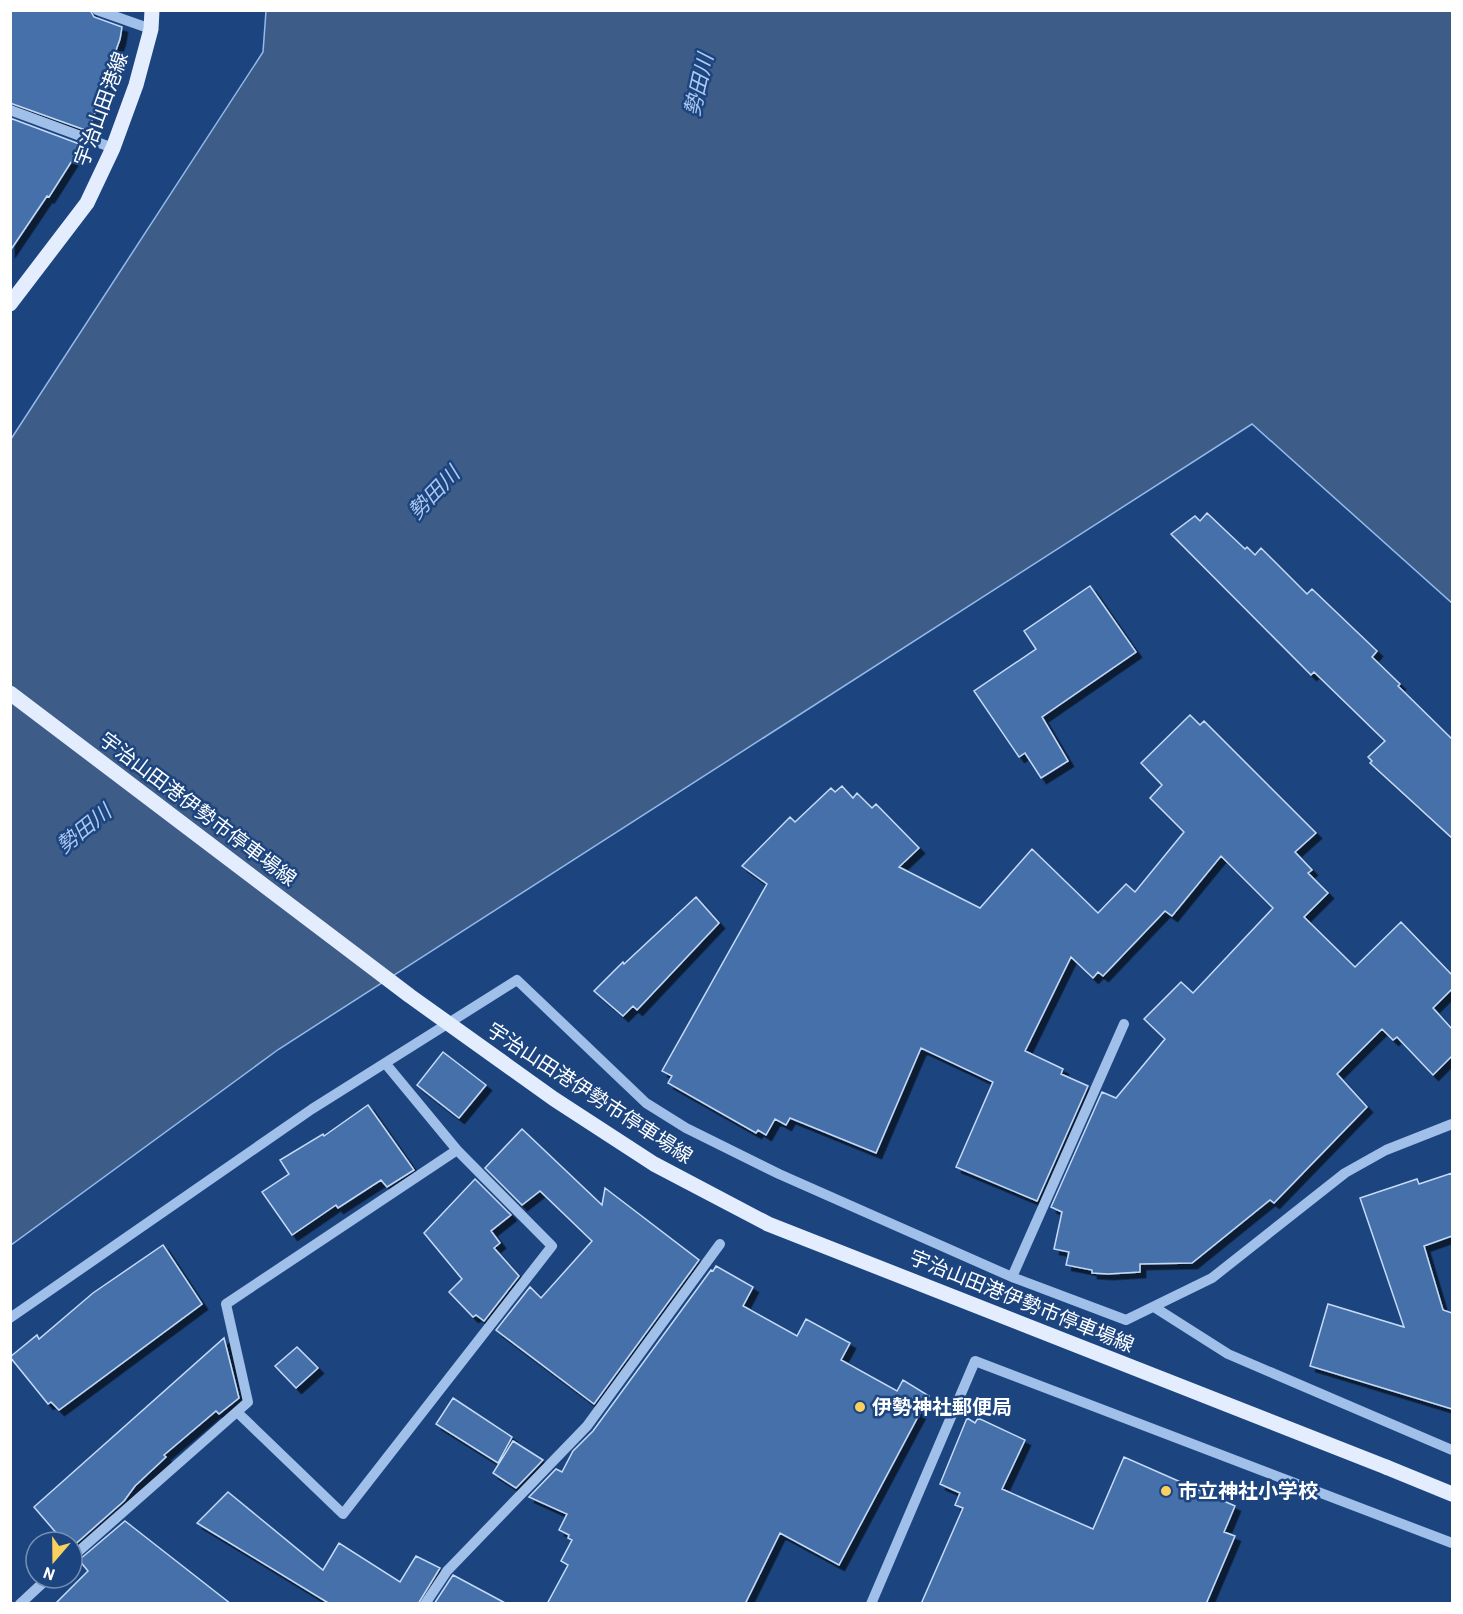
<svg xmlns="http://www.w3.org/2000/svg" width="1463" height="1614" font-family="Barlow,'Noto Sans JP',sans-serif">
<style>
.water{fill:#3e5c88;stroke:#93baeb;stroke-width:1.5}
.building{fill:#4470aa;stroke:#c5daf7;stroke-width:1.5;filter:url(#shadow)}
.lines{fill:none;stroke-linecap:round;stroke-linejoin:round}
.minor{stroke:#a0bfe9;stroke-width:10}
.major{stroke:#e4edfe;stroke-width:15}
.major-bridge{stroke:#e4edfe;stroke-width:15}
.poi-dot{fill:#fad15e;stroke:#1c4580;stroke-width:2}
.labels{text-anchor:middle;stroke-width:5;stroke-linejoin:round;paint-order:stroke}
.street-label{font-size:20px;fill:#fff;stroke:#1c4580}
.poi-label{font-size:20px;font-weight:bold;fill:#fff;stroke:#1c4580;text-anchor:start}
.water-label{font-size:21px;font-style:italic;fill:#acc9f1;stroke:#1c4580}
</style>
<defs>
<filter id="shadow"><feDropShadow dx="5.5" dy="5.5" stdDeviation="0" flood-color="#0009"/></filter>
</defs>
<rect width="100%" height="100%" fill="#1c4580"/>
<!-- water -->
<path class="water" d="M266 11H1452V603L1252 424 279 1049 11 1245V439L263 52Z"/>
<!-- building -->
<path class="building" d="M10 10H90L94 17 122 27 120 39 104 84H106L88 131 10 103Z
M10 118 82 145 49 197 47 196 10 251Z
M1207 513 1245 549 1247 547 1255 555 1261 548 1307 594 1312 589 1377 651 1372 657 1400 684 1398 686 1452 739V838L1370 763 1372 761 1368 757 1385 741 1314 672 1311 675 1171 534 1195 516 1200 521Z
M1090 586 1136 652 1042 717 1068 761 1041 778 1025 753 1019 757 974 691 1036 649 1024 631Z
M1190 715 1200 725 1204 721 1316 833 1295 852 1312 870 1308 873 1328 893 1304 917 1355 967 1401 922 1452 975V989L1433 1008 1452 1029V1056L1433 1075 1397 1037 1393 1040 1382 1029 1337 1074 1367 1107 1274 1203 1270 1200 1192 1263 1140 1264V1272L1108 1274 1092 1273V1270L1066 1265 1069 1252 1054 1249 1062 1212 1051 1207 1102 1092 1116 1098 1165 1039 1144 1019 1181 982 1193 993 1273 908 1221 856 1172 916 1165 911 1103 976 1098 972 1093 978 1071 957 1025 1051 1063 1069 1061 1074 1088 1086 1037 1201 956 1167 993 1082 921 1048 876 1153 790 1118 786 1125 775 1119 766 1135 758 1130 756 1133 668 1083 672 1076 662 1071 767 884 742 866 790 817 795 822 831 788 835 792 842 786 853 798 857 793 872 808 876 804 919 848 899 867 980 908 1032 849 1098 913 1126 884 1135 892 1184 832 1150 798 1162 785 1141 763Z
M696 897 719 923 637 1010 633 1006 623 1016 594 991 623 962 624 964Z
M443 1052 486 1085 459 1118 417 1085Z
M368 1105 414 1170 387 1187 381 1180 338 1208 336 1205 292 1235 262 1192 289 1174 280 1160 323 1134 324 1136Z
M522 1129 602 1205 605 1188 699 1260 594 1404 496 1330 530 1287 541 1298 592 1241 540 1191 522 1205 485 1168Z
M1452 1173V1236L1424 1246 1443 1310 1452 1313V1409L1310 1366 1328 1304 1404 1327 1360 1198 1417 1179 1419 1184Z
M475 1179 511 1215 491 1231 500 1243 494 1248 519 1276 484 1321 476 1315 473 1317 449 1292 462 1279 424 1233Z
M163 1245 202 1304 59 1410 51 1402 48 1404 10 1357 37 1335 39 1339 93 1293Z
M716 1266 753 1287 743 1306 797 1336 806 1319 850 1343 841 1360 897 1391 903 1380 929 1396 839 1565 780 1533 745 1604H547L568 1565 561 1561 572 1540 568 1538 569 1535 559 1530 567 1514 529 1497 556 1469 562 1472 573 1451 593 1431 711 1270 713 1271Z
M224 1338 239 1398 219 1414 216 1411 164 1455 166 1457 135 1486 124 1501 72 1547V1542H64L34 1507Z
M297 1347 318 1368 296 1388 275 1366Z
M453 1398 512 1437 498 1463 436 1424Z
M967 1418 975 1423 978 1418 1025 1440 1002 1489 1093 1529 1124 1457 1235 1506 1224 1532 1235 1536 1206 1604H921L963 1508 955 1505 960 1493 940 1484Z
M513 1441 543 1460 516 1488 493 1473Z
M228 1492 323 1570 339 1543 400 1582 416 1556 440 1568 418 1604H330L197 1523Z
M125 1521 231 1604H55L88 1571 79 1560Z
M453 1575 507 1604H434Z"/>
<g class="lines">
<!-- minor -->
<path class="minor" d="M97 10 151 29
M10 110 113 148
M1012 1277 1124 1024
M1154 1307 1228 1354 1452 1450
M10 1318 312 1109 517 980 646 1103 686 1128 779 1174 1012 1277 1126 1320 1212 1278 1345 1173 1386 1150 1452 1124
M237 1412 343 1514 552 1246 457 1150 385 1063
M72 1557 248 1402 226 1304 457 1150
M20 1604 48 1578
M425 1604 447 1571 587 1426 720 1244
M871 1604 975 1361 1452 1543"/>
<!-- major -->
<path class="major" d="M10 304 87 203 113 148 136 85 151 29 152 10
M1386 1467 1452 1494"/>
<!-- major-bridge -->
<path class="major-bridge" d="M10 693 410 996 554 1099 654 1164 768 1224 1386 1467"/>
</g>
<!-- markers -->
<g class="poi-dot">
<circle cx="860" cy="1407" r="6"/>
<circle cx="1166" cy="1491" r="6"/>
</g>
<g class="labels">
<!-- street labels -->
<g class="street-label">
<text transform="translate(101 109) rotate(-70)" y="7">宇治山田港線</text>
<text transform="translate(198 809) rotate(37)" y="7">宇治山田港伊勢市停車場線</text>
<text transform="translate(590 1093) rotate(33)" y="7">宇治山田港伊勢市停車場線</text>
<text transform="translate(1022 1301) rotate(22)" y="7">宇治山田港伊勢市停車場線</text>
</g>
<!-- poi labels -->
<g class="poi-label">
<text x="872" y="1414">伊勢神社郵便局</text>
<text x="1178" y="1498">市立神社小学校</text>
</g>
<!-- water labels -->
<g class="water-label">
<text transform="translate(699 85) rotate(-77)" y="7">勢田川</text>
<text transform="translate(434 493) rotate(-46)" y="7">勢田川</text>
<text transform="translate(84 829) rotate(-39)" y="7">勢田川</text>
</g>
</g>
<!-- border -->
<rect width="1463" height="1614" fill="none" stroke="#ffffff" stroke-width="24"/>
<!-- north arrow -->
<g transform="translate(54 1560) rotate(200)"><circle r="28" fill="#1c4580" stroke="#778fb3" stroke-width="1.5"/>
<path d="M0-4.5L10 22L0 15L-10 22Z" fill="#fad15e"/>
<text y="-9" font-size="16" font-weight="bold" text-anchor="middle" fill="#ffffff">N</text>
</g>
</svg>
